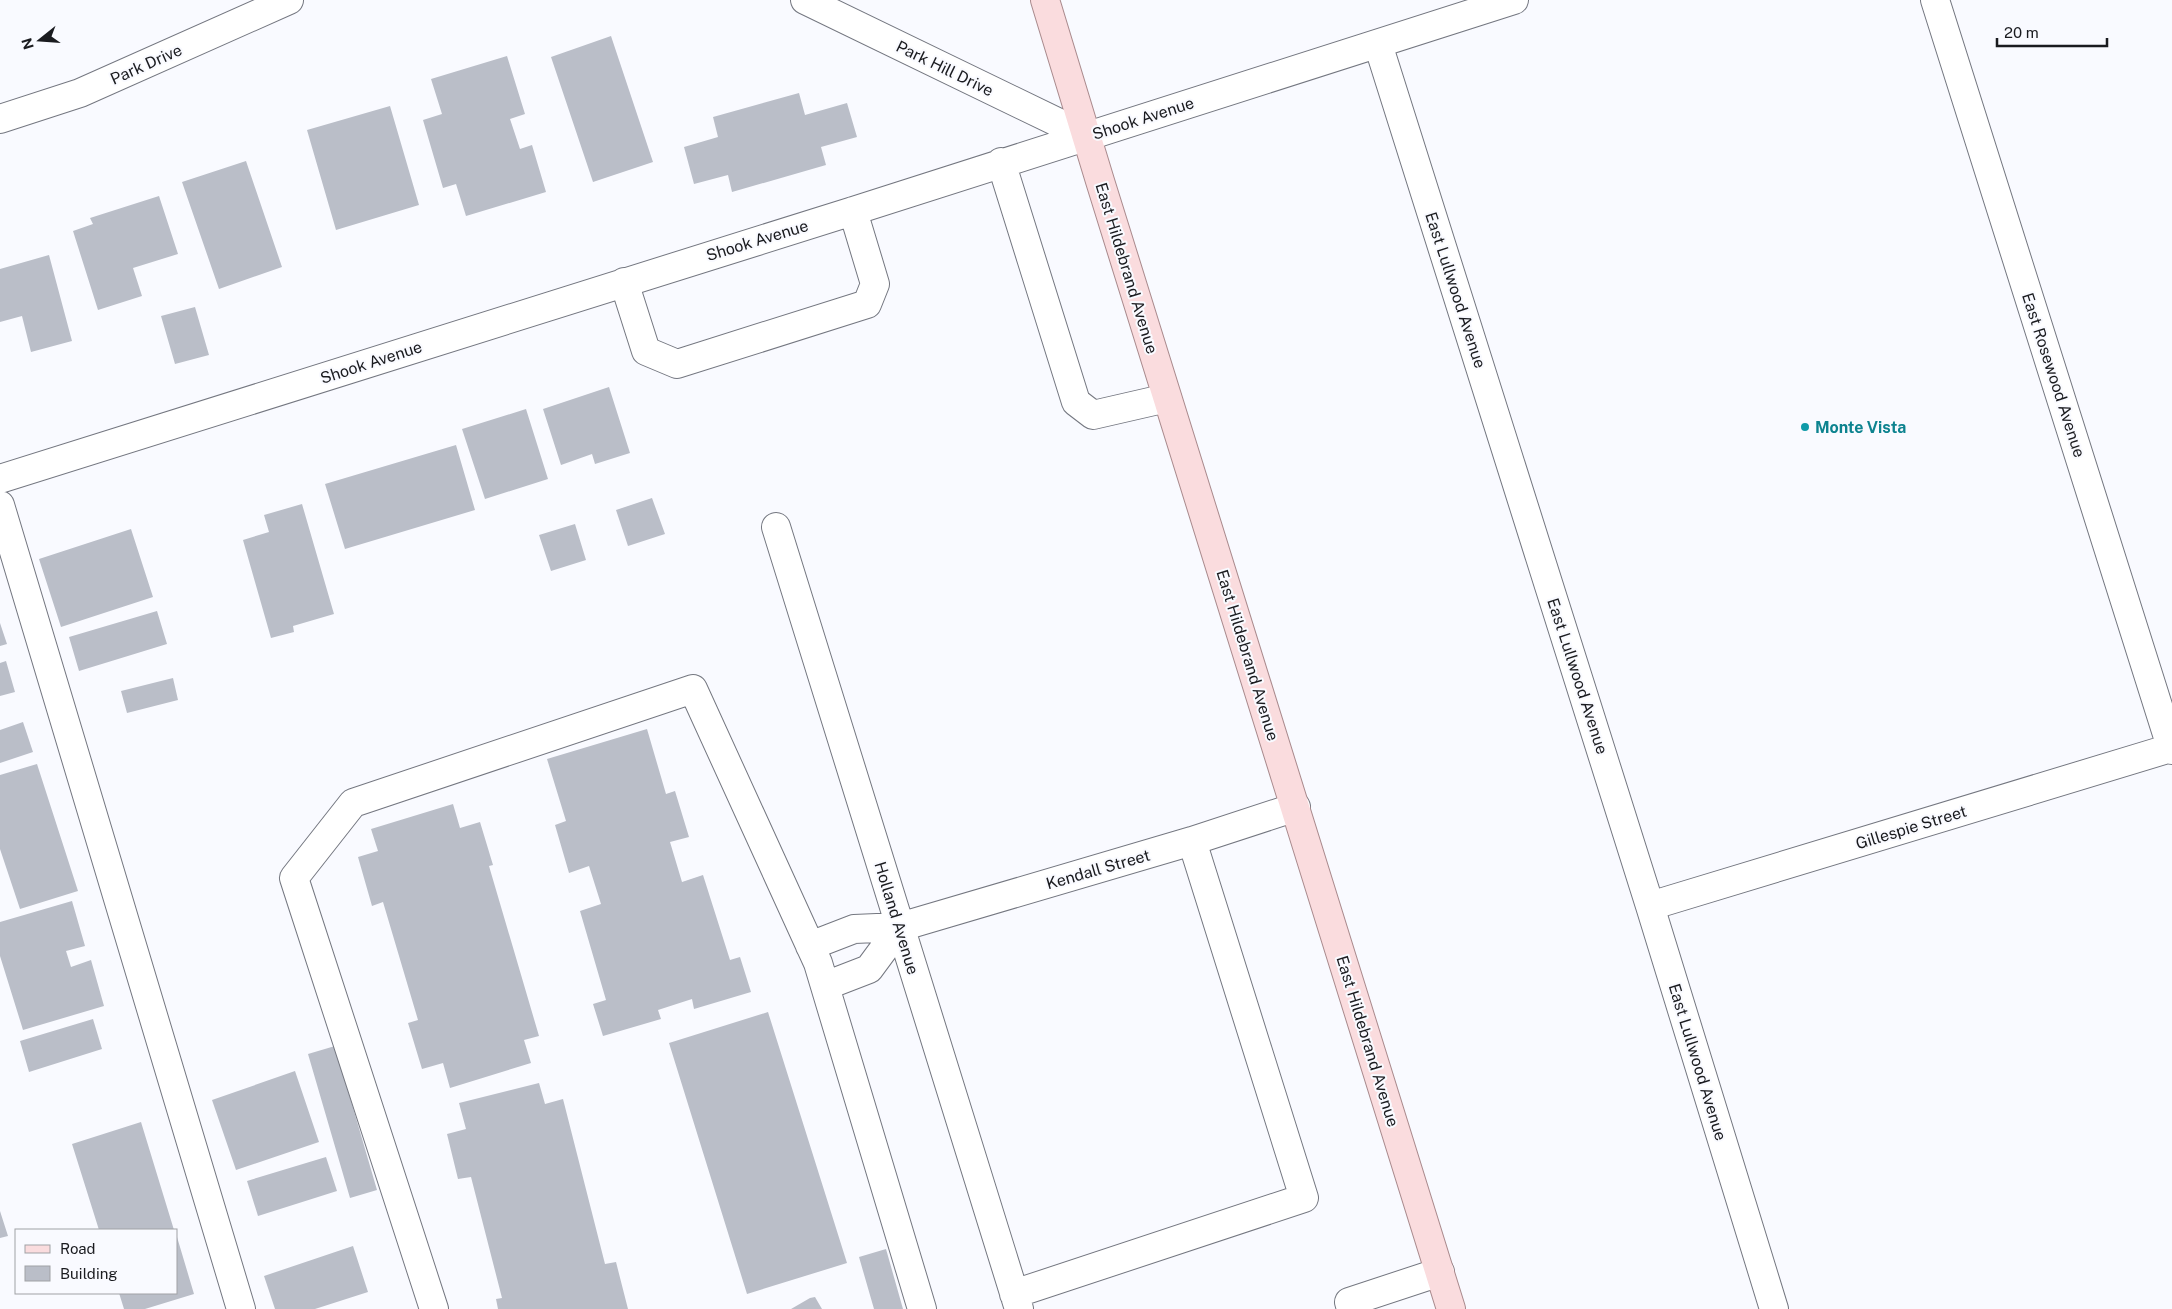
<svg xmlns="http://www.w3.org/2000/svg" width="2172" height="1309" font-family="'Public Sans',sans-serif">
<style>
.building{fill:#babec8}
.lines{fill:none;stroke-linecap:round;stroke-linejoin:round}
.minor-casing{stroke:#747780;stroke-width:30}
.major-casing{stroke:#a98a8d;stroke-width:30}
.minor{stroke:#fff;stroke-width:28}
.major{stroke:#fadcde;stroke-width:28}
.culture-dot{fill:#0f9aa8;stroke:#f9faff;stroke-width:2}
.labels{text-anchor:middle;stroke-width:4;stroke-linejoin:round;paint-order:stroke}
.street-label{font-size:16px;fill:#1a1b1f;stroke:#f9faff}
.culture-label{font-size:16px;font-weight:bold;fill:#0d838f;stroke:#f9faff;text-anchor:start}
</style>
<rect width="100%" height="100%" fill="#f9faff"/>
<!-- building -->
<path class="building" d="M611 36 653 162 593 182 551 57Z
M507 56 525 114 510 119 520 149 532 145 546 192 466 216 456 184 443 188 423 120 442 114 431 79Z
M799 93 805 115 847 103 857 137 821 147 826 165 732 192 728 175 694 184 684 147 718 137 713 117Z
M390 106 419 205 336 230 307 130Z
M246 161 282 267 219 289 182 182Z
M159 196 178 254 133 268 142 296 98 310 73 231 93 224 90 218Z
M49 255 72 341 31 352 22 316 0 322V269Z
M195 307 209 355 175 364 161 316Z
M609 387 630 453 595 464 592 454 561 465 543 409Z
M526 409 548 479 485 499 462 429Z
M456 445 475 510 345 549 325 484Z
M652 498 665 534 628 546 616 510Z
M302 504 334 614 293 626 294 632 271 638 243 540 269 532 264 515Z
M575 524 586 560 551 571 539 535Z
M131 529 153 597 61 627 39 559Z
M157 611 167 644 79 671 69 637Z
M0 623 7 644 0 646Z
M6 661 15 692 0 696V663Z
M173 678 178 700 127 713 121 691Z
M23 722 33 752 0 763V730Z
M647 729 666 794 675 791 689 837 670 842 682 882 703 875 730 960 740 957 751 992 694 1009 692 999 658 1010 661 1019 603 1036 593 1004 606 1000 580 911 601 904 589 866 569 873 555 825 566 821 547 759Z
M37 764 78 891 20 909 0 849V775Z
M453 804 460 828 480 822 493 865 489 866 539 1036 524 1040 531 1063 450 1088 443 1063 422 1069 408 1023 418 1020 383 902 372 906 358 857 378 851 371 829Z
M72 901 85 946 66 951 71 967 91 960 104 1006 23 1030 0 956V922Z
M768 1012 847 1263 747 1294 669 1043Z
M93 1019 102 1049 29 1072 20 1041Z
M335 1046 377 1190 350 1198 308 1054Z
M295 1071 319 1142 236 1170 212 1100Z
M539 1083 545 1104 563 1099 605 1264 616 1262 628 1309H498L496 1299 502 1298 471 1177 458 1179 447 1134 466 1129 459 1103Z
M141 1122 174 1230H99L72 1144Z
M326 1157 337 1191 258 1216 247 1181Z
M0 1211 8 1236 0 1238Z
M177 1237 194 1294 145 1309H124L119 1293H176Z
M353 1246 368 1292 315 1309H275L264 1276Z
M886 1249 903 1309H874L859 1257Z
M815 1297 822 1309H791L810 1298Z"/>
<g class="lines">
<defs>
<path id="minor" d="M805 0 1086 136
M1935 0 2172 750
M1378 44 1650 906 1774 1309
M0 119 80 93 289 0
M1001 162 1076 402 1093 415 1167 398
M624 282 646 351 677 364 867 304 875 284 853 211
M0 479 853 211 1514 0
M0 505 241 1309
M776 527 1019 1309
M1650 906 2171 748
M810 946 854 929 900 927 1192 841 1296 807
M825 986 869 969 900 927
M1014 1294 1304 1198 1192 841
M434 1309 294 878 353 803 693 689 818 963 922 1309
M1351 1309 1349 1302 1440 1272"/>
<path id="major" d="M1045 0 1100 181 1451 1309"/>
</defs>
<!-- minor casing -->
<use href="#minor" class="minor-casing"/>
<!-- major casing -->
<use href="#major" class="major-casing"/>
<!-- minor -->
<use href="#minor" class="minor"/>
<!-- major -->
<use href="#major" class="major"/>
</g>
<!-- markers -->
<circle class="culture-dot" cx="1805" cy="427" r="5"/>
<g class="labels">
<!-- street labels -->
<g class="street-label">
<text transform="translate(146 64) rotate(-24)" y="6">Park Drive</text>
<text transform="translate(945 68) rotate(26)" y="6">Park Hill Drive</text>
<text transform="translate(1143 118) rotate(-18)" y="6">Shook Avenue</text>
<text transform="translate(757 240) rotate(-17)" y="6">Shook Avenue</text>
<text transform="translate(1127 268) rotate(73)" y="6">East Hildebrand Avenue</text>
<text transform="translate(1456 290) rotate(72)" y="6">East Lullwood Avenue</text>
<text transform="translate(371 362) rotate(-18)" y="6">Shook Avenue</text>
<text transform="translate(2054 375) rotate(72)" y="6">East Rosewood Avenue</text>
<text transform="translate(1248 655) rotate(73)" y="6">East Hildebrand Avenue</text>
<text transform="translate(1578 676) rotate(72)" y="6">East Lullwood Avenue</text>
<text transform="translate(1911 827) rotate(-17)" y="6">Gillespie Street</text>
<text transform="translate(1098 869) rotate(-16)" y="6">Kendall Street</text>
<text transform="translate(897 918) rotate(73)" y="6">Holland Avenue</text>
<text transform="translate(1368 1041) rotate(73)" y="6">East Hildebrand Avenue</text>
<text transform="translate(1698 1062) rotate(73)" y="6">East Lullwood Avenue</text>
</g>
<!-- culture labels -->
<g class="culture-label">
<text x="1815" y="433">Monte Vista</text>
</g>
</g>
<!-- legend -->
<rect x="15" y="1229" width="162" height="65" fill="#f9faff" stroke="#a0a1a5"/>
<rect x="25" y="1245" width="25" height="8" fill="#fadcde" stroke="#a0a1a5"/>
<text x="60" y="1254" font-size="15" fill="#1a1b1f">Road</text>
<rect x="25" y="1266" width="25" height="15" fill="#babec8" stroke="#a0a1a5"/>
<text x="60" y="1279" font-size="15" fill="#1a1b1f">Building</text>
<!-- north arrow -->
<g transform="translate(40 40) rotate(253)" stroke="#f9faff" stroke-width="4" paint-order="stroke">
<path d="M0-4L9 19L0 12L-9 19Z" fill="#1a1b1f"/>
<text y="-8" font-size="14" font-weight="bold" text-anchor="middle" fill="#1a1b1f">N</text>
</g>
<!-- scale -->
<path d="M1997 38v8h110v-8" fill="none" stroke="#1a1b1f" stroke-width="2.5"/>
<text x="2004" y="38" font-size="15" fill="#1a1b1f" stroke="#f9faff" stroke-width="4" paint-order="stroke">20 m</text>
</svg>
